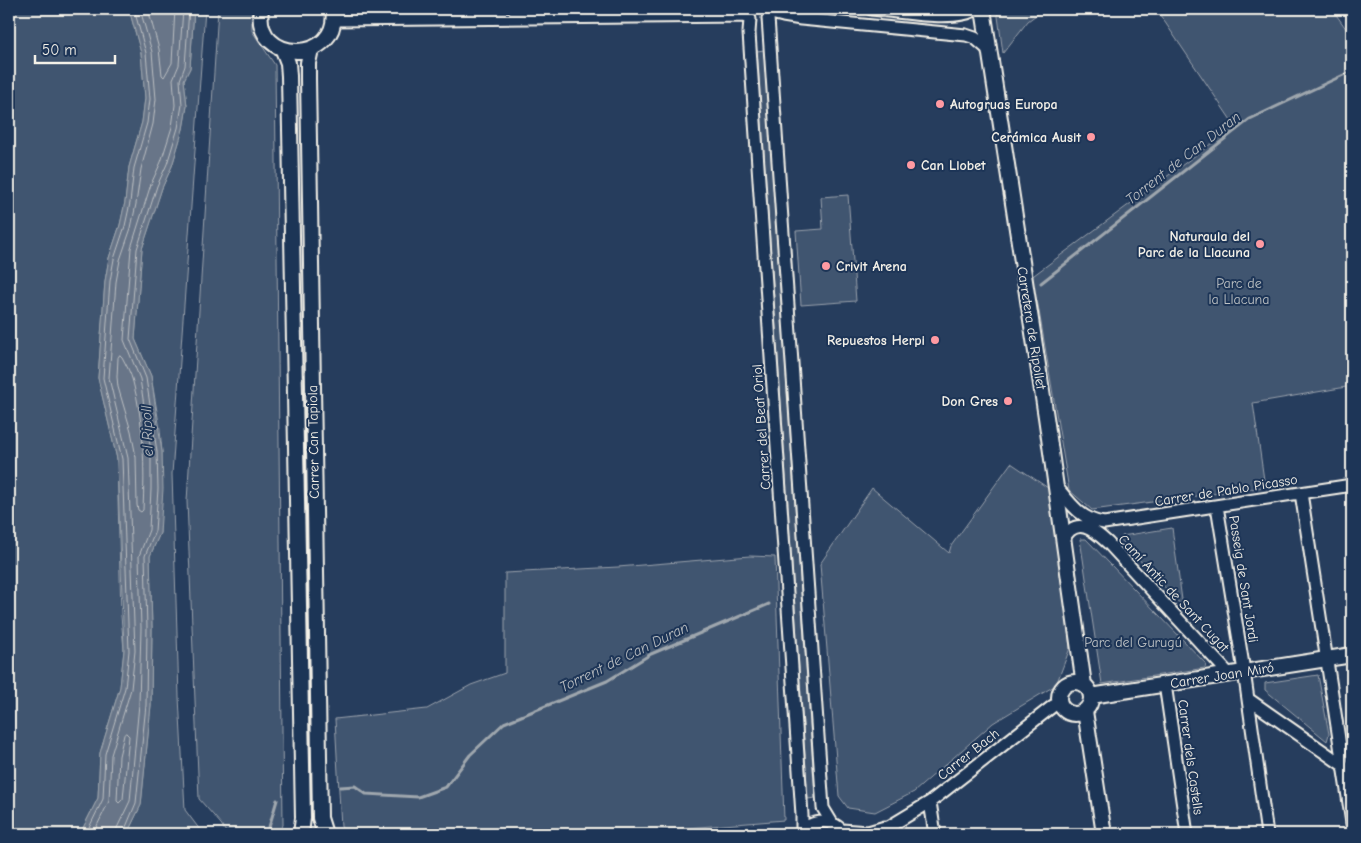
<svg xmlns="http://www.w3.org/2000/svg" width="1361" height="843" font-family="'Comic Neue',sans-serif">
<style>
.green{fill:#40546f;stroke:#9aa2ac}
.water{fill:#677588;stroke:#9fa7ae}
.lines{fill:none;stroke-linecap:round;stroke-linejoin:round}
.shore{stroke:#bcbfc2;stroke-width:1}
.stream{stroke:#9fa7ae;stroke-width:3}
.minor-casing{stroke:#f4f1e8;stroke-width:15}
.tertiary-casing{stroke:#f4f1e8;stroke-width:18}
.minor{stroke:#1d3557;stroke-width:11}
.tertiary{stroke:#1d3557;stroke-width:14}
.poi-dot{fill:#ff9aa2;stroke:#1d3557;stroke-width:2}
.labels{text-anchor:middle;stroke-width:4;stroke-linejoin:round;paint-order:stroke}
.poi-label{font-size:14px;font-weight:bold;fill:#f4f1e8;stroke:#1d3557;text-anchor:end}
.park-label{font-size:14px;fill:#bec2c4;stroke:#1d3557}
.street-label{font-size:14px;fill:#f4f1e8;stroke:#1d3557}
.water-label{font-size:15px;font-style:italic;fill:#bcbfc2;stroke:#1d3557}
</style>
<rect width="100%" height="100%" fill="#263d5d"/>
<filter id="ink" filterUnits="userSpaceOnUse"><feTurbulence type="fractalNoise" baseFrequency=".02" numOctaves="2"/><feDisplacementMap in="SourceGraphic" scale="10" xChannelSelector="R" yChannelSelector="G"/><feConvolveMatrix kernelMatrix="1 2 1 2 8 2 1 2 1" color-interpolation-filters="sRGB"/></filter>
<g filter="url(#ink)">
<!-- green -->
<path class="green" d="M9 9H129L141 53 145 98 142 122 129 167 125 202 120 225 109 258 105 281 98 378 117 459 121 616 124 650 120 687 100 753 98 798 80 834H9Z
M194 9H205L172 474 179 697 185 810 203 834H127L141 805 151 705 152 628 150 556 160 533 162 452 160 429 151 376 135 339 142 249 162 188 172 166 183 129 187 106 184 80 190 68Z
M218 9H252V31L275 65 283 825 278 834H227L221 824 199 799 187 501Z
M443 9H739L740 14 339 18V11Z
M997 9H1044L1028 21 1003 53Z
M1156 9H1332L1352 37V386L1253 403 1265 487 1092 510 1069 490 1038 305 1030 278 1235 126Z
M764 50 815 798 808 799 757 51Z
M848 195 856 301 801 305 796 231 823 229 821 197Z
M1011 463 1051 490 1070 648 1056 685 993 723 914 792 875 812 848 808 839 796 820 564 872 488 949 553 951 546Z
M1172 528 1183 607 1121 540 1122 536Z
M1080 539H1086L1206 664 1205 668 1102 684Z
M750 556 775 557 784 820 614 834H349L341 827 335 719 427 709 471 685 505 673V573L618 567Z
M1318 675 1329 734 1327 741 1265 690V683Z"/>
<!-- water -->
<path class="water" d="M129 9H194L190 68 184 80 187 106 183 129 172 166 162 188 142 249 135 339 151 376 162 452 163 489 160 533 150 556 152 628 151 705 141 805 127 834H80L98 798 100 753 120 687 124 650 117 459 98 378 105 281 109 258 120 225 125 202 129 167 142 122 145 98 141 53Z"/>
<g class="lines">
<!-- shore -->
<path class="shore" d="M148 9 159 49 162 75 164 77 172 63 175 9
M120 355 122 357C126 365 131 373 133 382 144 422 145 468 143 510L141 512 138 510 137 505 136 457 131 431 118 387 117 377 118 358Z
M126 733 129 736 123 799 119 803 117 801 119 756 124 735Z
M86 834 103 799 105 754 125 688 129 651 122 459 103 378 110 281 114 259 125 226 130 203 134 168 147 123 150 99 146 53 134 9
M93 834 109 801 111 755 131 689 135 651 128 458 109 378 116 282 120 260 131 228 136 204 141 169 153 124 156 99 152 52 140 9
M116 834 117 828 130 801 139 704 141 628 139 556 149 530 151 489V452L140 379 124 340 131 248 151 184 161 162 172 127 175 105 173 79 179 65 183 9
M123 834 136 803 146 705 147 628 145 556 155 531 158 489 157 452 146 378 130 339 137 249 157 186 167 164 178 128 182 105 180 80 185 66 189 9"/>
<!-- stream -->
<path class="stream" d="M1041 283 1250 119 1352 71
M340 787 355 786 366 794 418 797 446 787 470 755 504 723 607 681 651 654 769 604
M267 834 277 800"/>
<defs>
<path id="minor" d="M871 9C896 11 956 23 976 9
M771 13 783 16 801 19 966 35 975 38 990 51
M768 18 823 808 832 823
M750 19 749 33 802 815V833
M333 20 747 16
M1056 486C1070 503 1081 520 1104 523L1352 485
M1301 493 1352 823
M1217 506 1244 671 1267 834
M1063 540C1076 515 1094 530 1108 543L1229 674
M1165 684 1187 834
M1248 699 1347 768
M930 802 935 834
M842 830 868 832 885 827
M801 834C812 818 833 818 845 834
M877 834 930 802 1053 706 1060 703"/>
<path id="tertiary" d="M261 9C253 66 342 64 333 9
M983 9 1046 417 1084 685
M311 49 308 63V79L320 818 325 834
M283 50 288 63 289 76 303 818 301 834
M1059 698a16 16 0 1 1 32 0a16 16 0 1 1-32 0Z
M1091 696 1352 655
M1085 711 1104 834"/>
</defs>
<!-- minor casing -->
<use href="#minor" class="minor-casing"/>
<!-- tertiary casing -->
<use href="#tertiary" class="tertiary-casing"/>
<!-- minor -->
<use href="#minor" class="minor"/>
<!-- tertiary -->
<use href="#tertiary" class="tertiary"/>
</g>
</g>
<!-- markers -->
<g class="poi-dot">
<circle cx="940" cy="104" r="5"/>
<circle cx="1091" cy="137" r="5"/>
<circle cx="911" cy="165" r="5"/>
<circle cx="1260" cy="244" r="5"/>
<circle cx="826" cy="266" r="5"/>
<circle cx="935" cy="340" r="5"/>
<circle cx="1008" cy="401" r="5"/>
</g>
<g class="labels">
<!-- poi labels -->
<g class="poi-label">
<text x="950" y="109" text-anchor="start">Autogruas Europa</text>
<text x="1081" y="142">Cerámica Ausit</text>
<text x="921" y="170" text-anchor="start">Can Llobet</text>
<text x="1250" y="241">Naturaula del<tspan x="1250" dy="16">Parc de la Llacuna</tspan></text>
<text x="836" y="271" text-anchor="start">Crivit Arena</text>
<text x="925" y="345">Repuestos Herpi</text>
<text x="998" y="406">Don Gres</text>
</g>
<!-- park labels -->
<g class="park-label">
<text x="1239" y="288">Parc de<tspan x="1239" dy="16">la Llacuna</tspan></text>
<text x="1133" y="647">Parc del Gurugú</text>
</g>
<!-- street labels -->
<g class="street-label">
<text transform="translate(1032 328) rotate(81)" y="5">Carretera de Ripollet</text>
<text transform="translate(761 427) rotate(-94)" y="5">Carrer del Beat Oriol</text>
<text transform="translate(313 442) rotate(-91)" y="5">Carrer Can Tapiola</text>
<text transform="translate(1226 490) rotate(-9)" y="5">Carrer de Pablo Picasso</text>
<text transform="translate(1244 579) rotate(81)" y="5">Passeig de Sant Jordi</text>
<text transform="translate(1174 593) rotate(47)" y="5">Camí Antic de Sant Cugat</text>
<text transform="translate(1222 675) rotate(-9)" y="5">Carrer Joan Miró</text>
<text transform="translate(968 754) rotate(-38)" y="5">Carrer Bach</text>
<text transform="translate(1191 757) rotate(82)" y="5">Carrer dels Castells</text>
</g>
<!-- water labels -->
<g class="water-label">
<text transform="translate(1183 158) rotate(-38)" y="5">Torrent de Can Duran</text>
<text transform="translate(147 431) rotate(-92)" y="5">el Ripoll</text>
<text transform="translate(624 657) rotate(-26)" y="5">Torrent de Can Duran</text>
</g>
</g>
<!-- margin -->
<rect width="1361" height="843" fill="none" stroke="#1d3557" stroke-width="30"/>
<rect x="15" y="15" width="1331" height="813" fill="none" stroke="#f4f1e8" stroke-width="2" filter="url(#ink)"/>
<!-- scale -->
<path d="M35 55v8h80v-8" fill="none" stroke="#f4f1e8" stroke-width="2.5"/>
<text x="42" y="55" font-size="15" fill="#f4f1e8" stroke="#1d3557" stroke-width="4" paint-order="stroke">50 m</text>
</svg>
